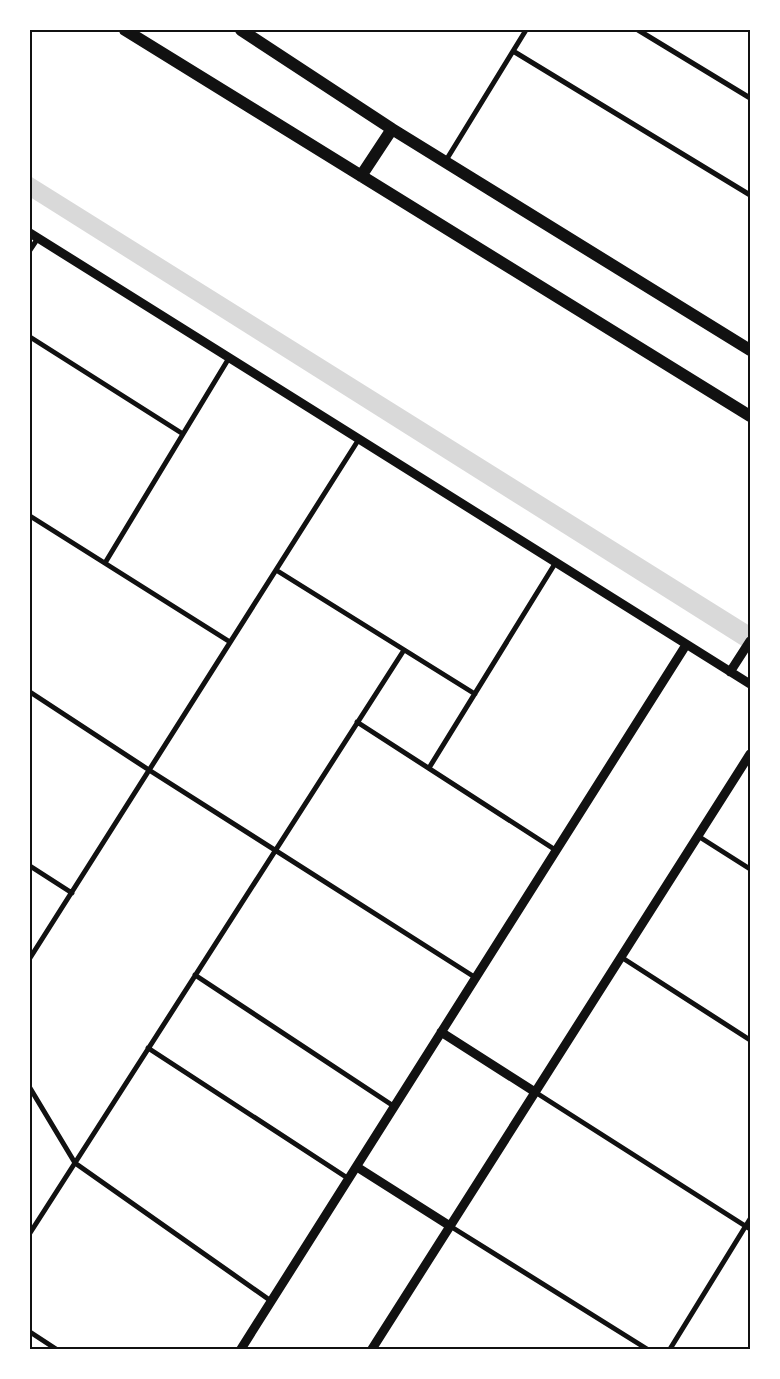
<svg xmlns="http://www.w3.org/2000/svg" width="780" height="1379" font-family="'Roboto Serif',serif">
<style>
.water{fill:#d9d9d9}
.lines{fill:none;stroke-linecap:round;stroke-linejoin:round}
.minor{stroke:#111;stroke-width:5}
.tertiary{stroke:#111;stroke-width:9}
.primary{stroke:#111;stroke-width:12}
.neatline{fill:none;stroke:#111;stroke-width:2}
</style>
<rect width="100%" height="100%" fill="#fff"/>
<!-- water -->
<path class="water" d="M30 176 750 626V651L30 197Z"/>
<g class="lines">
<!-- minor -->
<path class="minor" d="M638 30 750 98
M513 51 750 195
M445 162 526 30
M30 250 38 238
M30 337 183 434
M30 516 230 642
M105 563 229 358
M276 570 475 694
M30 692 149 770 476 978
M357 722 557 851
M429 768 556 562
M698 836 750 869
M30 866 72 893
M621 957 750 1040
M30 958 359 439
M195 975 395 1107
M148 1048 349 1179
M30 1088 75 1163 271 1301
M535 1092 750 1229
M450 1226 647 1349
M30 1233 404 650
M30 1332 56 1349
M670 1349 750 1219"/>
<!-- tertiary -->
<path class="tertiary" d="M30 233 750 684
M730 672 750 641
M441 1032 535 1092
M357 1167 450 1226
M241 1349 686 645
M372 1349 750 754"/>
<!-- primary -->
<path class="primary" d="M125 30 750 416
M241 30 392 129 750 350
M361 176 392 129"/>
</g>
<!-- border -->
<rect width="780" height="1379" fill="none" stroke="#ffffff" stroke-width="62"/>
<rect x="31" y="31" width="718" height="1317" class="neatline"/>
</svg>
